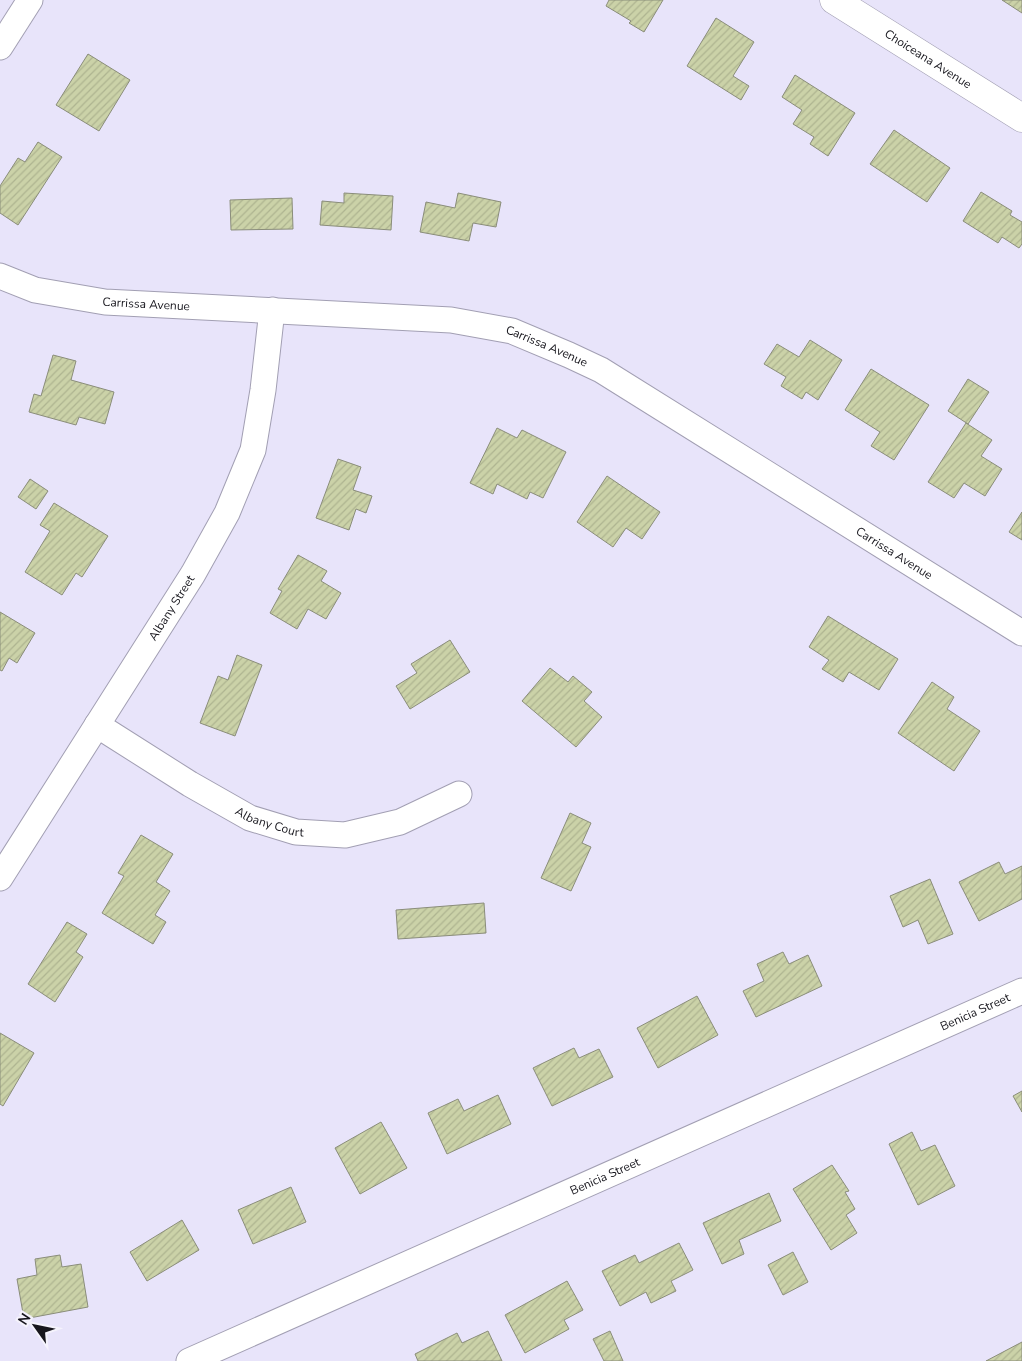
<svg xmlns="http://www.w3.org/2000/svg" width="1022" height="1361" font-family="'Nunito Sans',sans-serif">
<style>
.building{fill:url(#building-hatch);stroke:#8a8d7a}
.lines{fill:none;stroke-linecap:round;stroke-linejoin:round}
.street-casing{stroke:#a29fb3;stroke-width:27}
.secondary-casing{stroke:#a29fb3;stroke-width:29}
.street{stroke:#fff;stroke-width:25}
.secondary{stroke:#fff;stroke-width:28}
.labels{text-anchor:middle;stroke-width:4;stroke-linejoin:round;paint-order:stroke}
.street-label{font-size:12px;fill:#17161d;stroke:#f5f3fc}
</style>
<defs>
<pattern id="building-hatch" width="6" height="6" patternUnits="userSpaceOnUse" patternTransform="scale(1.25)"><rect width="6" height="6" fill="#cbd2a8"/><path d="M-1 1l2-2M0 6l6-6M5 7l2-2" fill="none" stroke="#aeb490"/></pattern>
</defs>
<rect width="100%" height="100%" fill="#e8e4fa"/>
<!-- building -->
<path class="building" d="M609 0H663L644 32 629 23 631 21 606 6Z
M1002 0H1022V13Z
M716 18 754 42 733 76 749 86 741 100 687 66Z
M88 54 130 80 99 131 56 105Z
M795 75 855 113 828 156 810 144 814 137 793 124 802 110 782 97Z
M894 130 950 168 927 202 870 164Z
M38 142 62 157 18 225 0 213V186L18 158 25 162Z
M981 192 1012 211 1010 215 1022 222V244L1019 248 1002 237 998 243 963 221Z
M344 193 393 196 391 230 320 225 322 201 344 203Z
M458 193 501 202 496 227 473 223 469 241 420 232 426 202 455 208Z
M292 198 293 229 231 230 230 200Z
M810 340 842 360 818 400 806 392 802 399 781 386 786 377 764 364 777 344 799 357Z
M53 355 76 361 71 380 114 392 105 424 79 417 76 425 29 412 34 394 41 396Z
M871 369 929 405 894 460 871 446 880 432 845 410Z
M968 379 989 392 968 424 948 411Z
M966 423 992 440 981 456 1002 469 985 496 964 483 954 498 928 482Z
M497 428 517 438 522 430 566 452 543 498 530 492 527 499 497 484 493 494 470 483Z
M338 459 361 467 353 490 372 496 366 513 356 509 349 530 316 518Z
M607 476 660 512 642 539 626 528 613 547 577 522Z
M30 479 48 491 36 509 18 497Z
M54 503 108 536 82 577 76 573 62 595 25 572 50 531 40 525Z
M1022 512V540L1009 532Z
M298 555 327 571 321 581 341 593 326 619 308 609 297 629 270 613 282 591 278 589Z
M0 612 35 633 17 663 9 658 2 671 0 670Z
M828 616 898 659 879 690 849 672 843 682 822 669 829 660 809 647Z
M450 640 470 672 410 709 396 686 417 673 411 664Z
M237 655 262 665 235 736 200 723 218 676 228 680Z
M550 668 568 682 573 676 592 692 584 701 602 717 576 747 522 701Z
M932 682 954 697 947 709 980 731 954 771 898 733Z
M570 813 591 823 582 843 591 847 571 891 541 878Z
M141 835 173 854 156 882 170 891 155 915 166 922 153 944 102 913 124 876 118 873Z
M999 862 1005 874 1022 866V899L979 921 959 882Z
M930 879 953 934 928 944 918 920 903 927 890 896Z
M484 903 486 933 398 939 396 910Z
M67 922 87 934 76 952 83 957 55 1002 28 984Z
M783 952 789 964 808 955 822 986 756 1017 743 991 764 981 757 964Z
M697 996 718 1035 658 1068 637 1028Z
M0 1033 34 1053 3 1106 0 1104Z
M574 1048 579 1058 599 1049 613 1077 552 1106 533 1068Z
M1022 1091V1112L1013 1096Z
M498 1095 511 1124 447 1154 428 1113 458 1099 464 1111Z
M381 1122 407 1168 360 1194 335 1148Z
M912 1132 921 1151 935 1145 955 1186 918 1205 889 1144Z
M832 1165 849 1191 845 1192 855 1209 846 1215 857 1233 831 1250 793 1189Z
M291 1187 306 1222 253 1244 238 1210Z
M769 1193 781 1221 739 1240 744 1254 722 1264 703 1223Z
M182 1220 199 1250 147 1281 130 1252Z
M679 1243 693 1270 671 1281 676 1291 651 1303 646 1292 620 1306 602 1271 635 1255 639 1263Z
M793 1252 808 1282 783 1295 768 1265Z
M60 1255 62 1267 81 1264 88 1307 24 1319 17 1279 37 1275 35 1259Z
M567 1281 583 1310 564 1320 569 1329 525 1353 505 1315Z
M488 1331 502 1361H418L415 1354 457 1333 462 1343Z
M610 1331 623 1361H604L593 1339Z
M1022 1342V1361H986Z"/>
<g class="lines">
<defs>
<g id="street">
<path d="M0 47 30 0"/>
<path id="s1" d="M0 276 35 290 105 302 451 320 512 331 569 355 601 370 1022 633"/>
<path id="s2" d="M97 725 190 784 250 818 296 832 345 835 400 822 459 794"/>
<path id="s3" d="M0 878 193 574 227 513 253 450 263 390 272 310"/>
<path id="s4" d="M189 1361 1022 991"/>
</g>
<g id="secondary">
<path id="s5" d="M834 0 1022 118"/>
</g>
</defs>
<!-- street casing -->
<use href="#street" class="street-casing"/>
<!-- secondary casing -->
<use href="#secondary" class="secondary-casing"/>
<!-- street -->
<use href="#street" class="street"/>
<!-- secondary -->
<use href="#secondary" class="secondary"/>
</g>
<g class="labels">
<!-- street labels -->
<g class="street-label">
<text dy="4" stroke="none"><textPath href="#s5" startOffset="111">Choiceana Avenue</textPath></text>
<text dy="4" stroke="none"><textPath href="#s1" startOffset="150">Carrissa Avenue</textPath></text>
<text dy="4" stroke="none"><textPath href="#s1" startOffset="555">Carrissa Avenue</textPath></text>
<text dy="4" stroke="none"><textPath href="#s1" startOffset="960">Carrissa Avenue</textPath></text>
<text dy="4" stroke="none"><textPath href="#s3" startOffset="320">Albany Street</textPath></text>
<text dy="4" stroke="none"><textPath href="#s2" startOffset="199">Albany Court</textPath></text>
<text dy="4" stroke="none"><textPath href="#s4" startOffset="860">Benicia Street</textPath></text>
<text dy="4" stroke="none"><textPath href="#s4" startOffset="455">Benicia Street</textPath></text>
</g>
</g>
<!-- north arrow -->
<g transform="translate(35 1326) rotate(303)" stroke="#f5f3fc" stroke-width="4" paint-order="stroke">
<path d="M0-4L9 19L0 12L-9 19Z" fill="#17161d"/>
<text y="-8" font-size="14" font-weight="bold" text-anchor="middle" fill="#17161d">N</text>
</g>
</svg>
